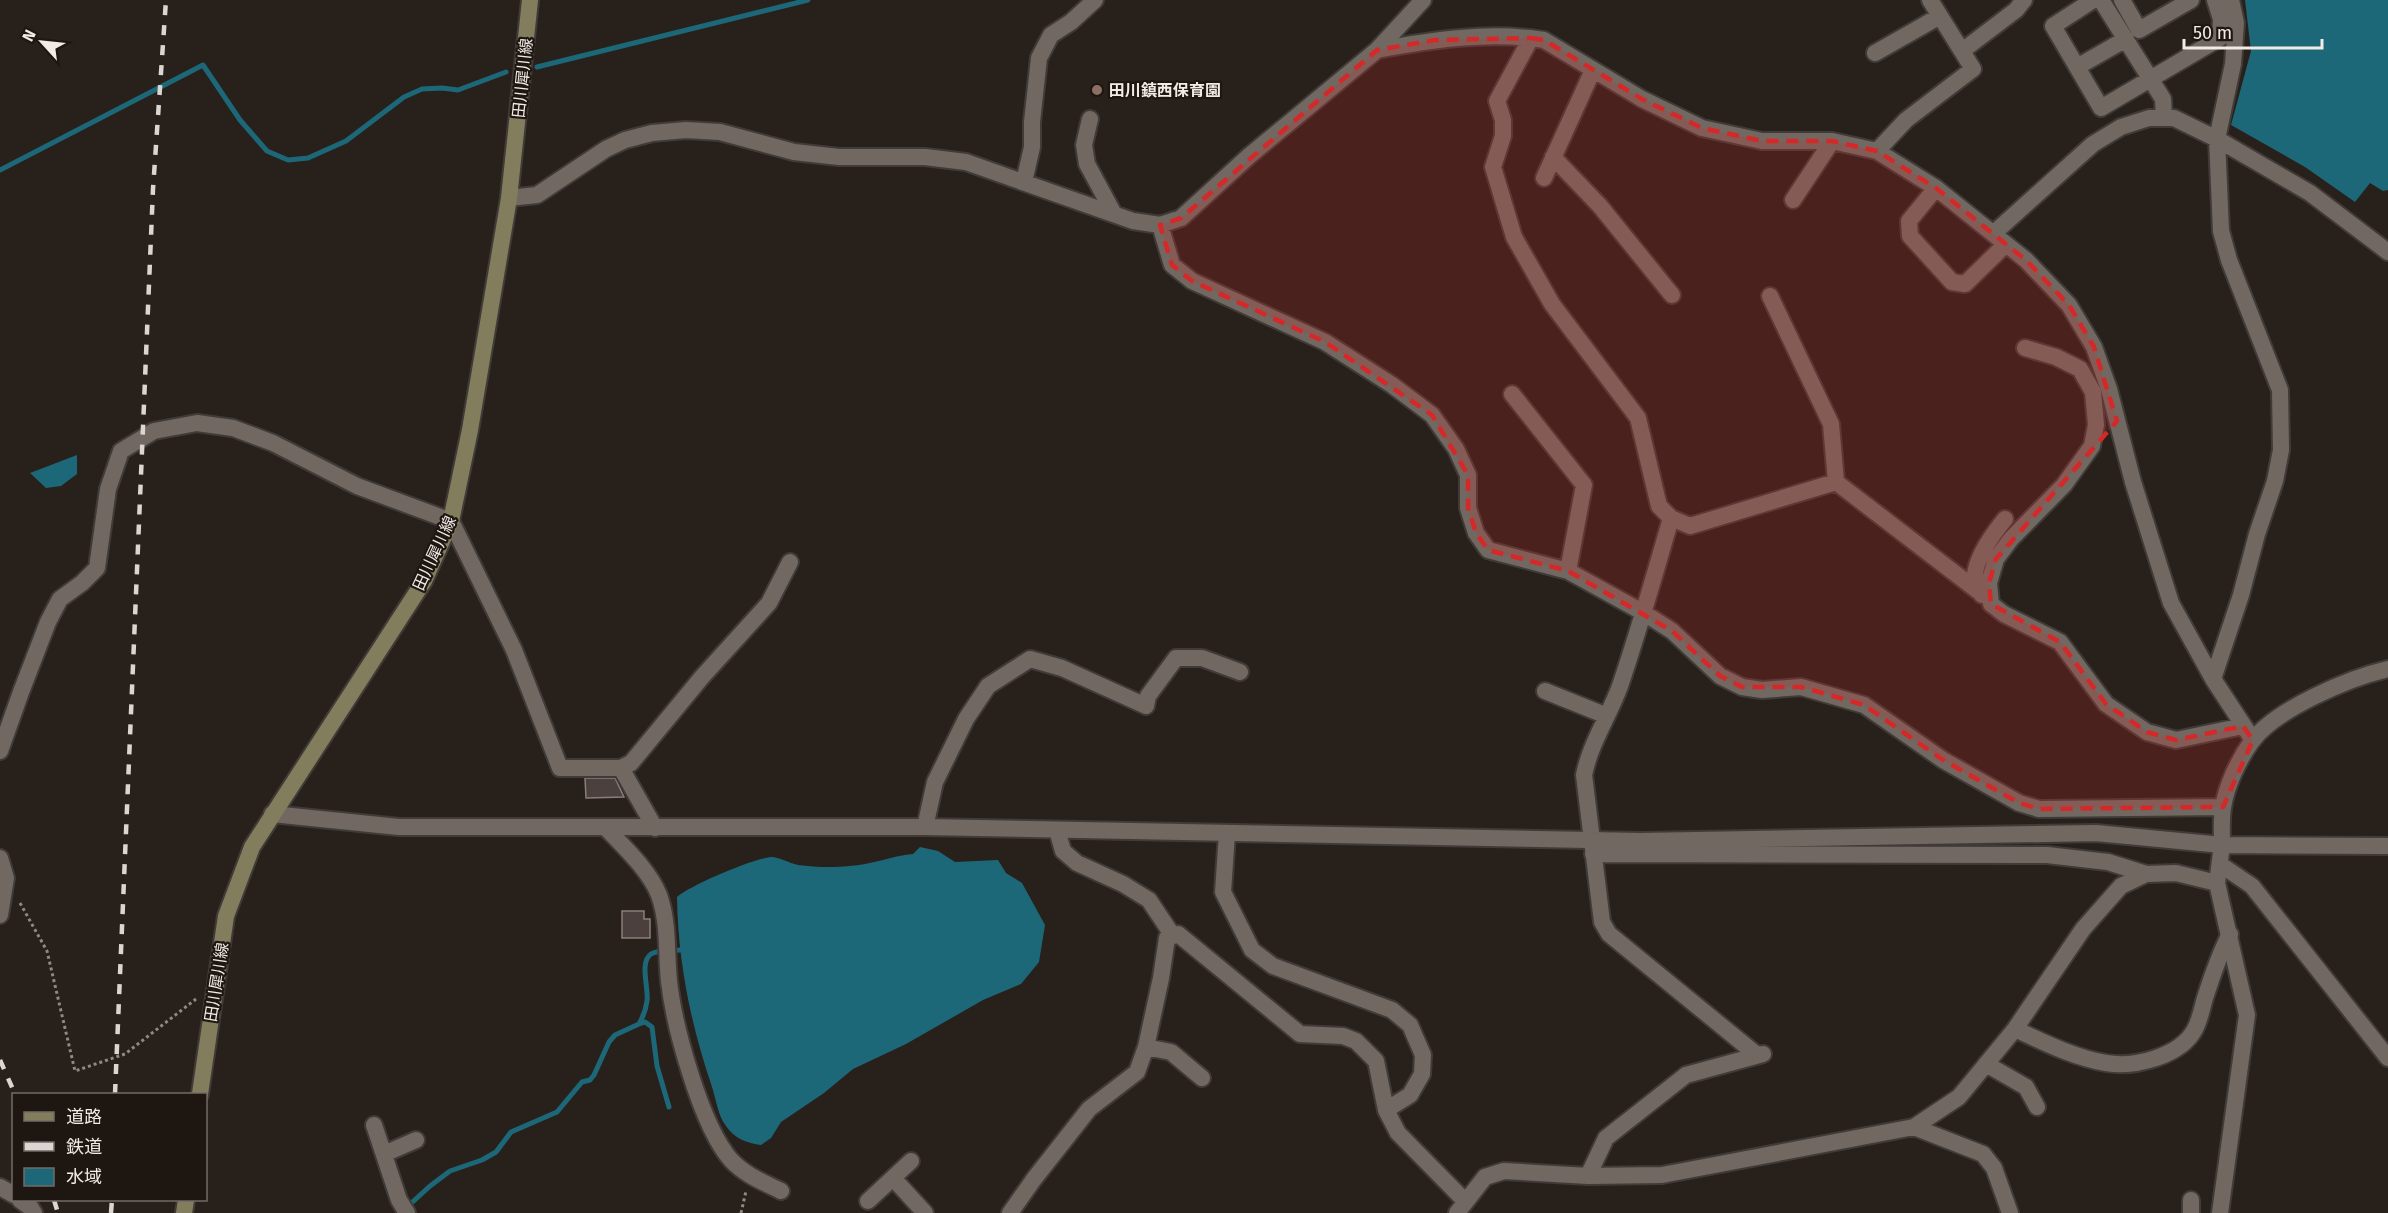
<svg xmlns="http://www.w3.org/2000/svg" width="2388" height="1213" font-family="'Fira Sans','Noto Sans JP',sans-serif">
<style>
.water{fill:#1d6878}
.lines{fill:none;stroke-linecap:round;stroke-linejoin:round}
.stream{stroke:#1d6878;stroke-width:5}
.building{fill:#4b403e;stroke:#8a7e7b;stroke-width:1.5}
.minor-casing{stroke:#413b38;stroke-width:20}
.tertiary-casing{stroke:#413b38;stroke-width:20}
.secondary-casing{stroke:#413b38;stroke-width:20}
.path{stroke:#8f8985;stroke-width:3;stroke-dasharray:3 3;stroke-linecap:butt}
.minor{stroke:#716862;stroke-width:16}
.tertiary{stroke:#716862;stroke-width:16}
.secondary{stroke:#827e5d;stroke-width:16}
.rail{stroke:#dbd6d2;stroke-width:4.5;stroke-dasharray:10 10;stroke-linecap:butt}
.marked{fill:#d62828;fill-opacity:0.2;stroke:#d62828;stroke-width:4.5;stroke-dasharray:12 8;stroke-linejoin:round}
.education-dot{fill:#8d6e63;stroke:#1e1611;stroke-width:2}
.labels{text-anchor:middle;stroke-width:4.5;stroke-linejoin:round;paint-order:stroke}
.street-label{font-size:16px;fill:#f0ebe7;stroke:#1e1611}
.poi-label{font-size:16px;font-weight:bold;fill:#f0ebe7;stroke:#1e1611;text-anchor:start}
</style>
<rect width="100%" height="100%" fill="#27201b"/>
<!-- water -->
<path class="water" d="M2245 0H2388V190L2383 191 2370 183 2355 202 2305 167 2231 125 2251 51Z
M77 455V474L61 486 46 488 30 473Z
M920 847 938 851 955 862 998 860 1006 873 1022 883 1045 925 1039 962 1021 984 983 1000 906 1044 853 1069 824 1093 781 1122 771 1138 761 1145C747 1143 735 1139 726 1126 718 1116 716 1099 712 1087 691 1025 678 963 677 897 691 885 752 859 771 857 779 857 789 863 798 865 813 867 833 868 849 866 871 865 891 856 913 854Z"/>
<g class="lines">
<!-- stream -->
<path class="stream" d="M537 67 808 0
M0 170 203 65 240 120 267 151 288 160 308 158 346 141 404 97 422 89 442 88 458 90 506 72
M639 1024 645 1022 652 1027 657 1066 669 1107
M406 1208 430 1186 450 1171 482 1160 496 1152 511 1132 557 1112 582 1082 590 1080 594 1075 609 1042 615 1035 639 1024C643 1017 646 1009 647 1001 649 989 639 962 651 954 657 950 671 951 680 950"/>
</g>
<!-- building -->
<path class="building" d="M585 778H615L624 797 586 798Z
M622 911H644V919H650V938H622Z"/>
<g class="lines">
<defs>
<path id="minor" d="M2093 0 2053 26 2101 108 2220 38 2221 19 2215 0
M2101 0 2163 99 2164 118
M2122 0 2139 30 2191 0
M1531 38 1497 101 1503 120V136L1493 167 1514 237 1552 304 1638 418 1659 506 1671 518 1690 526 1836 482 1978 591
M1377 50C1431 40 1489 31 1544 40L1642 99 1702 128 1762 141H1832L1877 151 1936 188 2026 260 2069 305 2094 347 2109 389 2133 482 2171 603 2213 679 2253 740
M1962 51 2016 10 2024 0
M1875 53 1940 16
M2077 67 2126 39
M1090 119 1084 145 1087 164 1114 214
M1877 151 1906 120 1973 69 1930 0
M1553 157 1600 206 1672 295
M1544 178 1593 70
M1024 182 1032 147V122L1039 58 1051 35 1071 22 1095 0
M1936 188 1909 221 1910 236 1952 282 1965 284 2006 244
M509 198 537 195 606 149 625 140 652 133 686 130 720 132 794 152 839 157H925L966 162 1133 221 1160 225 1181 218 1249 156 1377 50 1423 0
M1793 200 1832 141
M1160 225 1172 265 1192 281 1325 342 1392 385 1432 415 1456 449 1468 475V508L1476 533 1488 550 1568 571 1644 613 1672 631 1720 676 1742 687 1762 690 1801 687 1864 705 1943 760 2019 803 2039 809 2223 807
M1994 233 2093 144 2121 127 2149 118H2174L2217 139 2310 193 2388 252
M1770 296 1831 424 1836 482
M2025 348 2056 357 2080 369 2093 392 2096 425 2092 446 2064 485 2011 539 1996 559 1989 583 1991 604 2004 614 2060 642 2106 704 2147 732 2176 740 2243 726
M1512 394 1584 485 1568 571
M1671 518C1655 574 1639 630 1620 686 1609 716 1590 744 1584 775L1602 922 1609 934 1757 1055
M1982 595C1961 575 1992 535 2005 519
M2213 679 2241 595 2257 534 2275 481 2281 450 2280 390 2229 260 2221 231 2217 139 2233 64 2236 23 2231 0
M1545 691 1607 716
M0 751 21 692 48 622 60 599 82 583 97 568 108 489 121 451 154 431 197 423 233 428 273 443 357 486 451 521 514 650 560 768H621L655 828
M621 768 631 763 702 677 769 603 790 562
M925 827 935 782 966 719 988 686 1030 659 1062 668 1146 706 1148 696 1176 658H1202L1240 672
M606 828C624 847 649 870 659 895 669 923 666 952 669 981 674 1026 701 1126 731 1160 745 1175 763 1182 781 1191
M1057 830 1063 851 1077 863 1123 884 1149 900 1173 936
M1227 833 1223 892 1252 950 1273 966 1392 1010 1410 1025 1423 1055 1422 1074 1410 1095 1386 1110
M2222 845C2222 833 2221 820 2223 808 2226 786 2239 759 2252 741 2276 709 2349 678 2388 669
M1593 854 2047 855 2108 862 2146 874
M0 858 6 878 0 915
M2221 865 2252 886 2388 1058
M2015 1029C2043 1042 2075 1058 2106 1063 2135 1068 2181 1056 2195 1029 2200 1020 2202 1008 2205 998 2212 976 2219 955 2230 934
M1146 1047 1171 1052 1202 1078
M1986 1064 2026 1087 2037 1107
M374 1125 399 1200 407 1213
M1914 1127 1983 1154 1994 1168 2010 1213
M384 1154 416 1140
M1588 1176 1606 1138 1686 1075 1763 1054
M893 1178 925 1213
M0 1187 14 1195
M20 1200 31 1208 34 1213
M2191 1200V1213
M868 1201 911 1161
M1010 1213 1034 1179 1089 1109 1137 1072 1146 1047 1161 978 1167 938 1178 934 1300 1034 1343 1036 1356 1041 1376 1061 1386 1110 1398 1133 1465 1201
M1457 1213 1485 1177 1504 1171 1588 1176 1662 1175 1914 1127 1959 1097 2015 1029 2083 929 2121 886 2146 874 2176 873 2217 883"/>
<path id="tertiary" d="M272 814 399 827H925L1641 841 2096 833 2222 845 2388 846
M2220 1213 2247 1015 2217 883 2222 845"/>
<path id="secondary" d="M200 1094 226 916 252 847 424 581 451 521 470 430 509 198 530 0
M184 1213 186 1200"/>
</defs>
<!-- minor casing -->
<use href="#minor" class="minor-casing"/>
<!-- tertiary casing -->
<use href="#tertiary" class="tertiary-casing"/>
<!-- secondary casing -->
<use href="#secondary" class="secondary-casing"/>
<!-- path -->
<path class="path" d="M20 903 47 951 75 1071 125 1054 196 999
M741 1213 746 1191"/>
<!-- minor -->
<use href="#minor" class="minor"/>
<!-- tertiary -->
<use href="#tertiary" class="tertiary"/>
<!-- secondary -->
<use href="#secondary" class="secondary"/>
<!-- rail -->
<path class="rail" d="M0 1060 15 1094
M115 1094 153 189 166 0
M54 1200 58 1213
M111 1213 112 1200"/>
</g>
<!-- marked area -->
<path class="marked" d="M1531 38 1544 40 1642 99 1702 128 1762 141H1832L1877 151 1936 188 2026 260 2069 305 2094 347 2117 421 1996 559 1989 583 1991 604 2060 642 2106 704 2147 732 2176 740 2243 726 2253 740 2223 807 2039 809 2019 803 1943 760 1864 705 1801 687H1742L1720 676 1672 631 1568 571 1488 550 1476 533 1468 508V475L1432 415 1325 342 1192 281 1172 265 1160 225 1181 218 1377 50 1435 40Z"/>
<!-- markers -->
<circle class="education-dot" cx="1097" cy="90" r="6"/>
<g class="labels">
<!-- street labels -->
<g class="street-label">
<text transform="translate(522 78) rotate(-84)" y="6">田川犀川線</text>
<text transform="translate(434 553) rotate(-65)" y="6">田川犀川線</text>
<text transform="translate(216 982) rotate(-81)" y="6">田川犀川線</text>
</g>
<!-- poi labels -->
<g class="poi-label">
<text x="1109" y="96">田川鎮西保育園</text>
</g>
</g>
<!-- legend -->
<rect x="12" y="1093" width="195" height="108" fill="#1e1611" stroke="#726b67" stroke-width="1.5"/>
<rect x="24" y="1112" width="30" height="9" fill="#827e5d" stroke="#726b67" stroke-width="1.5"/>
<text x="66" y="1123" font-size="18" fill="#f0ebe7">道路</text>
<rect x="24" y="1142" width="30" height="9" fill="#dbd6d2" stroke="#726b67" stroke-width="1.5"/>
<text x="66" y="1153" font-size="18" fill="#f0ebe7">鉄道</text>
<rect x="24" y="1168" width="30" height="18" fill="#1d6878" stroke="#726b67" stroke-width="1.5"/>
<text x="66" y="1183" font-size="18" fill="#f0ebe7">水域</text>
<!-- north arrow -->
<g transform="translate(42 42) rotate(297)" stroke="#1e1611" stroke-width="4.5" paint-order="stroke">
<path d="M0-4.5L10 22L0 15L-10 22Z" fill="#f0ebe7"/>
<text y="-9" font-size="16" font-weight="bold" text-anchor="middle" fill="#f0ebe7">N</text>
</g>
<!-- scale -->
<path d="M2184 39v9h138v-9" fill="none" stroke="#f0ebe7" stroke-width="3"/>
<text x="2193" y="39" font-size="18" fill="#f0ebe7" stroke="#1e1611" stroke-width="4.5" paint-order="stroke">50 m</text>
</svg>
